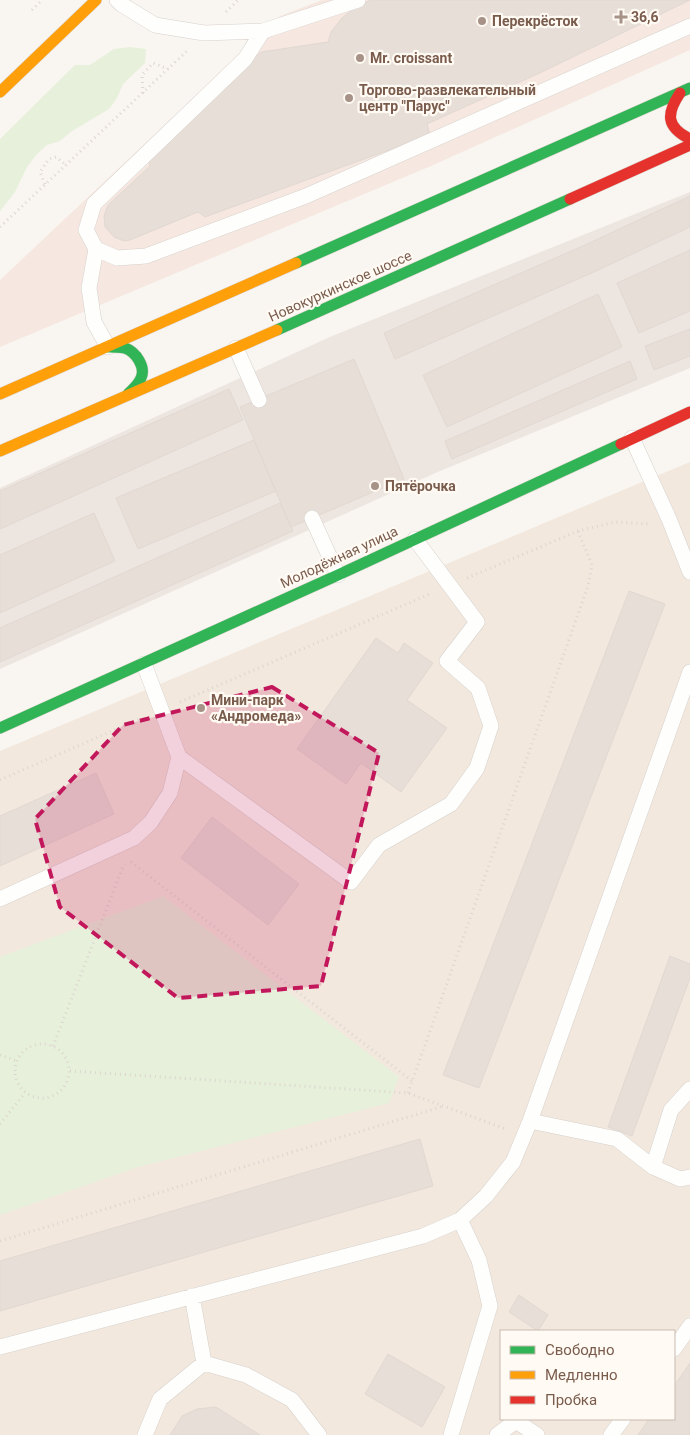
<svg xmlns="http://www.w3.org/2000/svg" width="690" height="1435" font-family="Roboto,sans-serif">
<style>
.residential{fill:#f2e8de;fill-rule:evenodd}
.commercial{fill:#f6e8e1}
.industrial{fill:#ede5e0}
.green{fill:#e7f0db}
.building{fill:#e6ded7;stroke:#e2d8d2}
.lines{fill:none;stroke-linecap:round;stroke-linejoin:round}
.lane-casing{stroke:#d7d1cb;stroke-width:16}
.fast-casing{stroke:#d9d2cb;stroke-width:12}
.slow-casing{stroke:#d9d2cb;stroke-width:12}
.jam-casing{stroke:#d9d2cb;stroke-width:12}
.path{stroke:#dcd5d0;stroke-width:3;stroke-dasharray:1 4;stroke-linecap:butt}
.lane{stroke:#fefefd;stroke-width:15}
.fast{stroke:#30b455;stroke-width:11}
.slow{stroke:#ff9f0a;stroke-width:11}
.jam{stroke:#e5322d;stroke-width:11}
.marked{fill:#c2185b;fill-opacity:0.2;stroke:#c2185b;stroke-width:4;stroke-dasharray:10 6;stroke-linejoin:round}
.poi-dot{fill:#a69286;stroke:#fffaf3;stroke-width:2}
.labels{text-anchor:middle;stroke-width:4.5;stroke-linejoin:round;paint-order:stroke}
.poi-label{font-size:14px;font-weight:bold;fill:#7a5c4d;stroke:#fffaf3;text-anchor:start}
.street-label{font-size:14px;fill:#7a5c4d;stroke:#fffaf3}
</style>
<rect width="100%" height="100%" fill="#f9f5f0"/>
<!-- residential -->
<path class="residential" d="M690 462V1435H0V751ZM501 1331H674V1419H501Z"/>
<!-- commercial -->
<path class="commercial" d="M322 0H690V50L431 166 0 347V280L280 16Z"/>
<!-- industrial -->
<path class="industrial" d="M690 192V368L440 471 0 669V488L332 336Z"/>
<!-- green -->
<path class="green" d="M130 47 146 49 145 63 123 84 117 98 109 109 72 131 60 141 47 145 36 155 27 167 15 192 0 211V139L75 65H90L114 49Z
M163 896 399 1077 389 1103 138 1167 0 1215V957Z"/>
<!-- building -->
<path class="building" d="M371 0H690L542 72 427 124 430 135 205 217 198 212 130 240 124 241 114 237 105 227 104 216 108 205 150 166 149 161 261 52 328 42 331 32 341 19 354 8Z
M690 196V227L596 271 395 359 384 333 585 245Z
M690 250V311L639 333 617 283Z
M598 294 622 347 447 427 423 375Z
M690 329V356L654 370 645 346Z
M354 359 404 479 291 527 240 407Z
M630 361 637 379 452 459 445 441Z
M229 389 243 420 0 529V491Z
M254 440 276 491 138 549 116 498Z
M280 503 293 531 0 662V628Z
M94 513 115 561 0 613V555Z
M629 591 665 604 479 1088 443 1075Z
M376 638 398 653 404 643 433 663 407 700 447 728 401 792 361 763 346 784 297 749Z
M96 773 114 814 0 866V816Z
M212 817 299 884 268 925 181 858Z
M670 956 690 964V978L632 1136 608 1127Z
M420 1139 433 1186 0 1311V1261Z
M519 1295 548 1315 538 1331 509 1312Z
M388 1354 445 1387 422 1427 365 1394Z
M690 1363V1435H638L649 1419H674V1386Z
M216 1407 260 1435H170L182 1416 197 1409Z"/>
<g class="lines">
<defs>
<path id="lane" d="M117 0 121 4 155 25 204 33 263 31 358 0
M263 31 245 59 94 204 86 230 96 249 117 258 146 256 306 196 690 26
M96 249 89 288 94 322 108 347
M236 348 259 400
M632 438 669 519 690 572
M312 518 338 575
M144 664 179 757 351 882 379 845 451 804 477 768 491 726 478 688 447 661 477 622 415 539
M0 899 134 838 151 822 170 793 179 757
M690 1089 671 1110 653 1167 680 1179 690 1177
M530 1121 617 1139 653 1167
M0 1347 423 1236 460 1220 486 1196 513 1162 530 1121 690 672
M674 1349 690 1326
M204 1363 246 1375 292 1400 319 1435
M145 1435 160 1399 204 1363 192 1296
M451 1435 490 1306 479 1260 460 1220
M497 1435 516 1421 537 1435
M611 1435 623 1419"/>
<path id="fast" d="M296 263 690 88
M277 330 570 199
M108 347C113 347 119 347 125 348 136 352 146 367 141 378 139 384 133 389 128 394
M0 728 338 575 621 444"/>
<path id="slow" d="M0 92 96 0
M0 394 296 263
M0 451 277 330"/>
<path id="jam" d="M680 93C666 114 666 127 690 139
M570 199 690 145
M621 444 690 412"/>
</defs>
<!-- lane casing -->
<use href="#lane" class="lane-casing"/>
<!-- fast casing -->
<use href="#fast" class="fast-casing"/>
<!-- slow casing -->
<use href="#slow" class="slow-casing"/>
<!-- jam casing -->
<use href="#jam" class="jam-casing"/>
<!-- path -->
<path class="path" d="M32 10 42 0
M226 12 238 0
M143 93 142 75 153 63 168 69
M45 184 40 172 49 159 56 157 66 165
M0 227 188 50
M467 578 578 531 615 522 650 524
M180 702 432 593
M0 780 142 718
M131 862 412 1081
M15 1071a27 27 0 1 1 54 0a27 27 0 1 1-54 0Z
M53 1046 124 864
M0 1055 17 1061
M70 1071 408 1093 506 1129
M408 1093 588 586 592 565 578 531
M0 1124 25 1093
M0 1241 444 1106"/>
<!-- lane -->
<use href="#lane" class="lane"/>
<!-- fast -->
<use href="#fast" class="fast"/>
<!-- slow -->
<use href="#slow" class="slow"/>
<!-- jam -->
<use href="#jam" class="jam"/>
</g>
<!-- marked area -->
<path class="marked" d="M272 687 379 753 321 986 178 998 60 907 35 819 123 725Z"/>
<!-- markers -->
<g class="poi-dot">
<path d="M618.5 9.5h5v5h5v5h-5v5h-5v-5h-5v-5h5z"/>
<circle cx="482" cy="21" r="5"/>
<circle cx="360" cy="58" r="5"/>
<circle cx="349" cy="98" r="5"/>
<circle cx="375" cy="486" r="5"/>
<circle cx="201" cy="708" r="5"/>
</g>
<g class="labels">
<!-- poi labels -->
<g class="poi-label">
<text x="631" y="22">36,6</text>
<text x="492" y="26">Перекрёсток</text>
<text x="370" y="63">Mr. croissant</text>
<text x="359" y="95">Торгово-развлекательный<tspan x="359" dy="16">центр "Парус"</tspan></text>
<text x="385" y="491">Пятёрочка</text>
<text x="211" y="705">Мини-парк<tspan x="211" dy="16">«Андромеда»</tspan></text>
</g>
<!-- street labels -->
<g class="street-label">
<text transform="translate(340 286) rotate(-24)" y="5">Новокуркинское шоссе</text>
<text transform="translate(339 557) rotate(-25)" y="5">Молодёжная улица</text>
</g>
</g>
<!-- legend -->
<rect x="500" y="1330" width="175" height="90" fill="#fffaf3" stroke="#cabbb1"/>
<rect x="510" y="1346" width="25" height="8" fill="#30b455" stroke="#cabbb1"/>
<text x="545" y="1355" font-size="15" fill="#7a5c4d">Свободно</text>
<rect x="510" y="1371" width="25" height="8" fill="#ff9f0a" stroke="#cabbb1"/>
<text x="545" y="1380" font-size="15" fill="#7a5c4d">Медленно</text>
<rect x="510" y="1396" width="25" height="8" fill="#e5322d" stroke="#cabbb1"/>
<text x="545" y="1405" font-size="15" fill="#7a5c4d">Пробка</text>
</svg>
